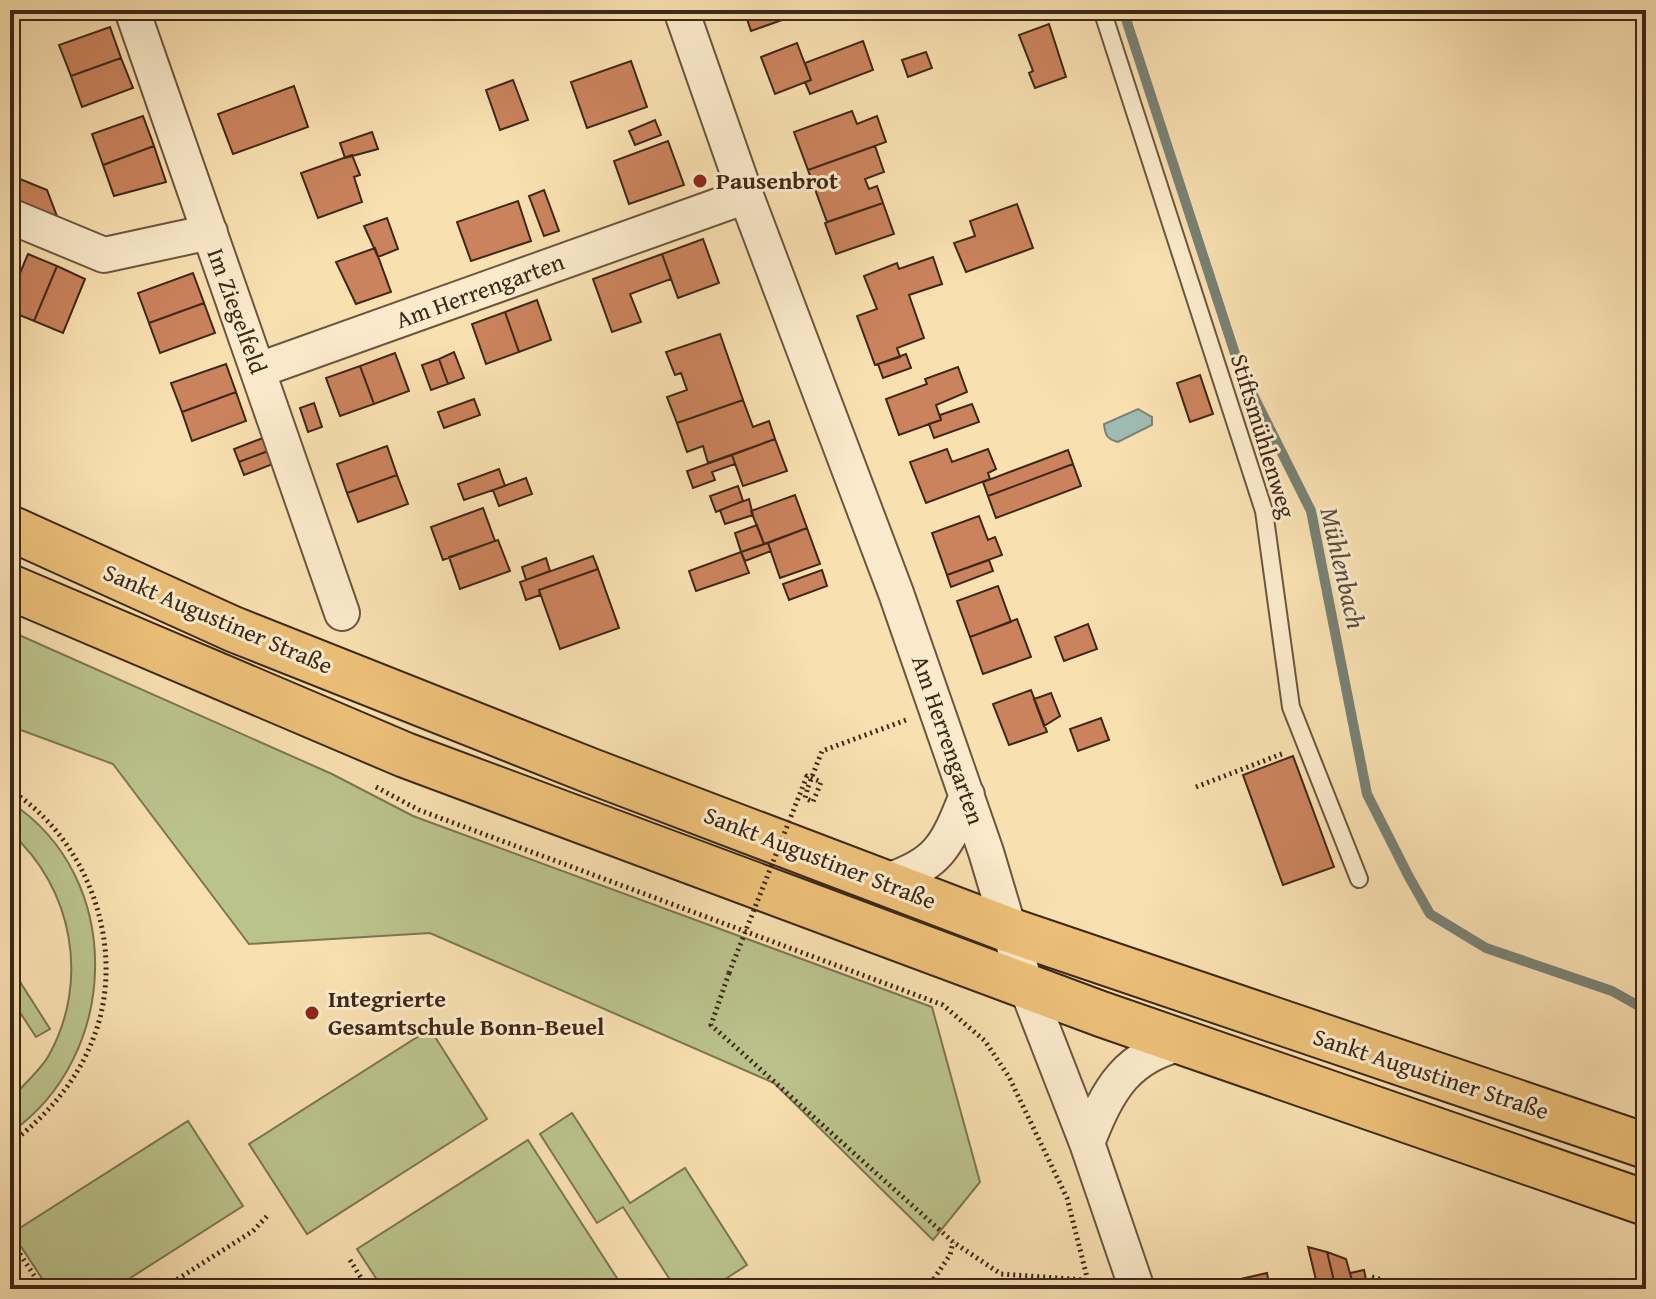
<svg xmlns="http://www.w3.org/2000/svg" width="1656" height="1299" font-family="'Gentium Book Plus',serif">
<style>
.green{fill:#bbc38d;stroke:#7c7652;stroke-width:2}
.water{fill:#9fbcb2;stroke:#788174;stroke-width:2}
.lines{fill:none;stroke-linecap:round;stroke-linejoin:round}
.stream{stroke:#788174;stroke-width:10}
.building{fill:#cb835d;stroke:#3d2818;stroke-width:2}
.service-casing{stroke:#6c563e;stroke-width:20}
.minor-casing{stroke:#6c563e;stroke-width:38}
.primary-casing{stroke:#3d2818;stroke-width:48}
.path{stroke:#3d2818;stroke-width:5;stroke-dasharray:2 4;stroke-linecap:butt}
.service{stroke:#fbebcc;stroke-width:16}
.minor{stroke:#fbebcc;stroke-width:34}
.primary{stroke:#ecc078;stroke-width:44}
.path-bridge{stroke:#3d2818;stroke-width:5;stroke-dasharray:2 4;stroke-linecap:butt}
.poi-dot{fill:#8f2418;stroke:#fbebcc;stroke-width:3}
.labels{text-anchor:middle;stroke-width:6;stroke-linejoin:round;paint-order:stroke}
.poi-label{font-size:24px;font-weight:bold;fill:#3d2818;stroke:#fbebcc;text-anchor:start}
.street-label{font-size:24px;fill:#3d2818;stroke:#fbebcc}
.water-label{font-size:26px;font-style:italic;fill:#564d3e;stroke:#fbebcc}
</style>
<rect width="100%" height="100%" fill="#f9e0b1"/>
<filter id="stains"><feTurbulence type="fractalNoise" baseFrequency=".0025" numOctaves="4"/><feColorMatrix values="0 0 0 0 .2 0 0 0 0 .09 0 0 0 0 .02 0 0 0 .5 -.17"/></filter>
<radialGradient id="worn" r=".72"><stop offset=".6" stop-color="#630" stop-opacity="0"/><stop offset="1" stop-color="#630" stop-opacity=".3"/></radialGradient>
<!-- green -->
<path class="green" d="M10 631 332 774 413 816 932 1007 980 1182 933 1240 774 1083 430 933 249 944 113 764 10 726Z
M10 802C126 877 121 1056 10 1133 10 1125 7 1109 10 1102 17 1089 40 1072 49 1055 90 981 73 888 10 832Z
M10 966 50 1029 36 1037 10 997Z
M430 1029 487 1119 307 1234 249 1144Z
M572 1113 630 1203 685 1168 747 1265 710 1289H676L623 1207 597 1223 540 1134Z
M188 1121 243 1206 113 1289H49L12 1233Z
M528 1140 624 1289H383L357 1249Z"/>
<!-- water -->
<path class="water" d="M1138 409 1152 417V425L1118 442C1107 439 1105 435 1104 424Z"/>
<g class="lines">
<!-- stream -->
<path class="stream" d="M1123 10 1240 369 1311 511 1367 794 1409 877 1430 914 1486 948 1612 991 1646 1010"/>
</g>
<!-- building -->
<path class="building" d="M558 10H590L561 20Z
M744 10H807V11L751 31Z
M1049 24 1066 77 1035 88 1029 73 1033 71 1019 35Z
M110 27 121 58 71 76 59 45Z
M863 41 873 70 810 94 805 82 811 80 805 63Z
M797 43 811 80 775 94 761 57Z
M926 52 932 68 908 77 902 60Z
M121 58 133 88 82 107 71 76Z
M631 61 647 107 587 128 571 82Z
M513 80 528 120 500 130 486 90Z
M294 86 308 127 233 154 218 114Z
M852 111 857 124 877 116 886 142 808 170 794 132Z
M143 116 154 146 103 165 92 134Z
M655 120 661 135 635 145 629 131Z
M372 132 378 149 345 158 340 143Z
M668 141 684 185 629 204 614 161Z
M154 146 166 182 114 196 103 165Z
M875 146 884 172 865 179 869 189 877 186 883 203 827 222 808 170Z
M352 155 360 175 354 177 362 202 318 218 301 173Z
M20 179 47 190 58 219 12 201Z
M544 190 559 231 544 236 529 196Z
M518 201 531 241 471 261 457 222Z
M883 203 894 234 836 254 825 223Z
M1017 204 1033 248 966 272 954 243 975 236 970 221Z
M387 218 398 249 378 257 364 226Z
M703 239 719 283 678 298 662 254Z
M375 248 391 292 356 304 336 262Z
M28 254 57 266 34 321 10 311V297Z
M662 254 671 279 630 294 641 322 612 332 593 279Z
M933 257 942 284 909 295 924 338 897 348 900 357 875 365 857 316 877 309 864 276 897 263 899 269Z
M57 266 85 279 63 333 34 321Z
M193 273 204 303 149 323 138 293Z
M537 300 551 340 519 352 505 312Z
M204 303 215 333 160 353 149 323Z
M505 312 519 352 486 364 472 324Z
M720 334 743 400 677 423 667 397 687 390 681 373 675 375 666 352Z
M454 352 464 378 448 384 439 359Z
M395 353 409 391 374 404 360 366Z
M906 354 911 368 883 378 878 364Z
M439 359 448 384 431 390 422 365Z
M226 364 236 392 182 412 171 383Z
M360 366 374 404 340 416 326 378Z
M958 367 967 392 936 405 941 420 899 435 886 399 927 384 925 379Z
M1200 375 1213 414 1190 422 1177 383Z
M236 392 246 421 192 441 182 412Z
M474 399 480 415 444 428 438 412Z
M743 400 753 427 769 421 775 439 708 463 703 446 687 452 677 423Z
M314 403 322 427 308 432 300 408Z
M972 404 979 422 934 438 929 424 941 420 940 415Z
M263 438 268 451 239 462 234 449Z
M775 439 787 471 743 486 732 455Z
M387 446 397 475 347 493 337 464Z
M947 449 952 462 988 449 996 469 988 473 990 479 926 503 910 462Z
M1068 450 1073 464 988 496 983 482Z
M268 451 273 464 244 475 239 462Z
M732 455 735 464 712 472 715 480 693 488 687 471Z
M1073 464 1081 486 996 518 988 496Z
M499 469 505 486 464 500 458 484Z
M397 475 408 504 358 522 347 493Z
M526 478 532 494 499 506 493 490Z
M738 486 743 501 716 512 710 496Z
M795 495 807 528 764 544 751 511Z
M749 499 753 515 725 524 720 510Z
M483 508 495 541 443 560 431 527Z
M979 516 988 540 995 537 1002 555 947 575 932 533Z
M757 525 764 544 741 552 735 533Z
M807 528 820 564 780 578 768 543Z
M498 540 510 571 460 589 449 557Z
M768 543 771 551 745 561 741 552Z
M741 552 749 573 696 591 689 571Z
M593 556 598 569 539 590 540 595 526 600 520 582Z
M546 558 550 571 526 580 522 567Z
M989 560 993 571 951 587 947 575Z
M598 569 619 628 560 649 539 590Z
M822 570 827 586 789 600 783 584Z
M998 586 1011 622 970 637 957 601Z
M1017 619 1031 657 983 674 970 637Z
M1088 624 1097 649 1064 661 1055 637Z
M1031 690 1047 732 1009 745 993 704Z
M1051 693 1060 716 1044 726 1034 699Z
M1101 718 1109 740 1078 751 1070 729Z
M1293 756 1334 867 1283 885 1243 775Z
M1308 1247 1327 1252 1334 1281 1317 1284Z
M1327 1252 1346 1259 1354 1288 1336 1289Z
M1364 1270 1368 1289H1354L1350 1273Z
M1267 1273 1270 1289H1215L1214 1285Z"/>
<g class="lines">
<defs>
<path id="service" d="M1102 10 1264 511 1291 707 1359 879"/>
<path id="minor" d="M132 10 342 613
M681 10 746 196 896 593 986 852 1026 986 1087 1143 1137 1289
M10 216 104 255 210 232
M259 370 746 196
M885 882C940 863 946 847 967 795
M1087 1143C1108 1089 1127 1054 1187 1042"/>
<path id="primary" d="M10 528 233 629 591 771 1009 930 1646 1146
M10 587 405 755 1101 1014 1646 1203"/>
</defs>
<!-- service casing -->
<use href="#service" class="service-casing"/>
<!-- minor casing -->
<use href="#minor" class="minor-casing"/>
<!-- primary casing -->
<use href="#primary" class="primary-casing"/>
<!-- path -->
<path class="path" d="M376 787 419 810 943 1005 985 1041 1009 1077 1067 1198 1090 1289
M808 787 822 751 906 720
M1196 787 1284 753
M10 790C86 838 125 941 97 1028 81 1077 50 1113 10 1144
M729 973 711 1025 953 1242 1001 1274 1086 1280
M10 1239 43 1289
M350 1260 368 1289
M1372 1277 1414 1289
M162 1289 253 1231 268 1215
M927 1289 950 1255 953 1242"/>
<!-- service -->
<use href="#service" class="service"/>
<!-- minor -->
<use href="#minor" class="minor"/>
<!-- primary -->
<use href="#primary" class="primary"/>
<!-- path-bridge -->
<path class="path-bridge" d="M729 973 807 776 821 782 813 802 805 798 808 787"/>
</g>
<!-- markers -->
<g class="poi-dot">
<circle cx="700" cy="181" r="8"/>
<circle cx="312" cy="1013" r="8"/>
</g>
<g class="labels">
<!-- poi labels -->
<g class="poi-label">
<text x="716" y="189">Pausenbrot</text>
<text x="328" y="1007">Integrierte<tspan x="328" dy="28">Gesamtschule Bonn-Beuel</tspan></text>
</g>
<!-- street labels -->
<g class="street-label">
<text transform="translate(480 291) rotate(-20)" y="8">Am Herrengarten</text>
<text transform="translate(237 311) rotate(70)" y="8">Im Ziegelfeld</text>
<text transform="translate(1263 436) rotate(73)" y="8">Stiftsmühlenweg</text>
<text transform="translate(218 619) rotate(23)" y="8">Sankt Augustiner Straße</text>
<text transform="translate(948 740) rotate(71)" y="8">Am Herrengarten</text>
<text transform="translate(820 858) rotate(21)" y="8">Sankt Augustiner Straße</text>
<text transform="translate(1431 1074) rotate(18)" y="8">Sankt Augustiner Straße</text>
</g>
<!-- water labels -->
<g class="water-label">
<text transform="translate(1343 568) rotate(77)" y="9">Mühlenbach</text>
</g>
</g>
<!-- margin -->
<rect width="1656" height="1299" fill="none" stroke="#f9e0b1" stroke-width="40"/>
<rect x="12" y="12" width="1632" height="1275" fill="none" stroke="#3d2818" stroke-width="4"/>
<rect x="20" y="20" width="1616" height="1259" fill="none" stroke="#3d2818" stroke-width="2"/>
<rect width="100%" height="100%" filter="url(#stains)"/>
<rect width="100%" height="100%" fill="url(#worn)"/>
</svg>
